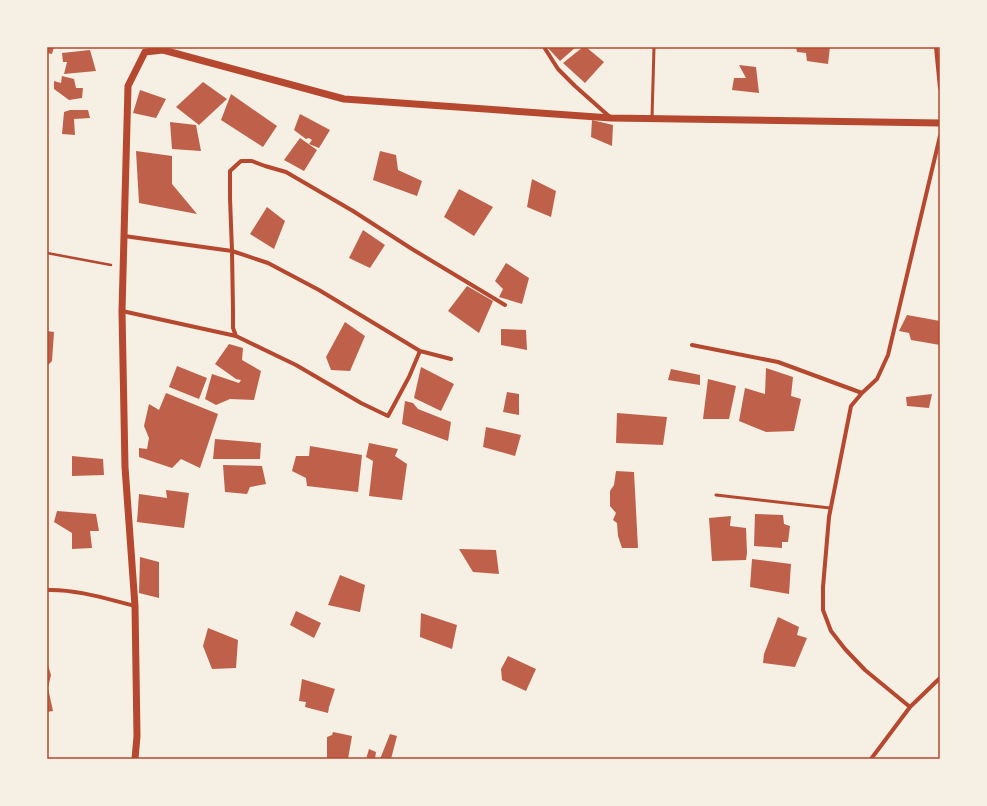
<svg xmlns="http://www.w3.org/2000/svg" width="987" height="806" font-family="Mulish,sans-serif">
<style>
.building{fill:#bf614a}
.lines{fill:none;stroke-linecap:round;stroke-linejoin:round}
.path{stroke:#b5482f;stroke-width:2.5}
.service{stroke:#b5482f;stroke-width:3}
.minor{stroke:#b5482f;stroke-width:4}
.tertiary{stroke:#b5482f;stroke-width:7}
.neatline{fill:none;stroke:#b5482f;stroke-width:1.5}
</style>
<rect width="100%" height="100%" fill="#f6efe4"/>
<!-- building -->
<path class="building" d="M47 47H54L52 54 47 53Z
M547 47H576L560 61Z
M583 47H586L604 62 585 83 563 63Z
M796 47H830L828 64 807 61 806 53 797 52Z
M90 50 96 71 64 74 67 62H63L62 53Z
M739 65 756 67 759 93 732 90 734 78H746Z
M62 76 74 79 76 88H83L82 98 69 100 54 89V81L61 83Z
M203 82 227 99 199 125 176 107Z
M140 90 166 99 156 118 133 113Z
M231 94 277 126 263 147 221 120Z
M70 110H88L90 118 74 119 75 135 62 134 64 112Z
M300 114 330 130 319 148 309 144 312 140 309 138 306 139 294 130Z
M592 120 613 125 612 146 591 137Z
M170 122 196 125 201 151 172 149Z
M300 138 317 150 304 171 284 160Z
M136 151 172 156V184L197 214 139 203Z
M380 151 396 155 398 170 422 181 417 196 373 180Z
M532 179 556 191 551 217 527 207Z
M459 189 493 207 474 236 444 217Z
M267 207 285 221 274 249 250 234Z
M363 230 385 245 370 268 349 258Z
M506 263 529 278 522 304 499 297 503 289 495 281Z
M467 286 493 301 479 333 448 311Z
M907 315 940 321V345L911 340 909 333 899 331Z
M345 322 365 336 350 371 331 370 326 357Z
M501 329 526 330 527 350 501 345Z
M47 331 54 332 52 361 47 366Z
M229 344 243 348 242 360 261 371 254 400 230 399 216 405 205 399 212 374 239 383 241 380 236 379 215 364Z
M177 366 207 378 199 399 169 387Z
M421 367 454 384 441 411 414 398Z
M766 368 793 377 791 396 801 399 794 431 766 432 739 421 745 388 765 394Z
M671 369 700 375V385L668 380Z
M708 379 736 386 729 419H703Z
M507 392 519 394V415L503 412Z
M166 393 218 414 200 468 181 459 172 468 139 457V448L147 449 149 438 144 426 149 404 159 410Z
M932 394 929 408 907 406 906 397Z
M405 401 413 403 418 409 451 422 448 441 402 424Z
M617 413 667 417 663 445 616 443Z
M486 427 521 435 515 456 483 447Z
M215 439 261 443 260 459H213Z
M369 443 398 449 395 456 407 464 402 500 369 496 373 461 366 457Z
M310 446 362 455 358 492 307 486 306 478 292 471 296 456H309Z
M72 456 103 459 104 475 72 476Z
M223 465 262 466 266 484 250 487 247 494 225 492Z
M616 471 634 472 638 548H622L618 536 617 523 613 520 616 513 610 506V491L614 485Z
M166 490 189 493 184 528 137 522 139 494 167 498Z
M57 511 96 514 99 531H90L92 548 72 549V533L54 522Z
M755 514 783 515 784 524 790 526 788 542H782V548L754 546Z
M731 516 730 526 746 528 747 553 746 560 712 561 709 518Z
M459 549 496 550 499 574 473 572Z
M140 557 159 562V598L139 593Z
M752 559 791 564 789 594 750 587Z
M340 575 365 585 360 612 328 605Z
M296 611 321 623 314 638 290 625Z
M421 613 457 625 452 649 420 637Z
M778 617 799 627 797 635 807 638 795 667 763 663 764 654Z
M208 628 238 640 236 668 212 669 203 646Z
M508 656 536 669 526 691 502 680 501 669Z
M47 662 51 675 48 688 53 711 47 712Z
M302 679 335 689 329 707 328 713 305 707 306 702 299 701Z
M333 732 352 736 348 759H331L327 758V737L332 735Z
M390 734 397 736 391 759H380Z
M369 749 376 752 375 759H366Z"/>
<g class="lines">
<!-- path -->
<path class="path" d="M47 253 111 265"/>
<!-- service -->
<path class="service" d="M652 118 654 47
M716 495 830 508"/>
<!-- minor -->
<path class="minor" d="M544 47 558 69 575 86 611 118
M936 47 940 88
M124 236 232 251 268 263 319 290 420 351 451 359
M122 311 236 336
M692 345 778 362 862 393
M420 351 409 377 388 416 361 403 296 365 236 336 233 328V311L232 251 230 198V171L241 161H252L265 166 286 172 353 211 412 249 505 305
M47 590C76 589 107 599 135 606
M910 707 865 670 845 649 831 631 823 610V587L829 517 851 406 862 393 877 379 888 355 940 136
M871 759 910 707 940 678"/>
<!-- tertiary -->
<path class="tertiary" d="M135 759 137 736 135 606 125 467 122 311 128 86 145 52 163 50 344 99 611 118 940 123"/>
</g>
<!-- border -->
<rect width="987" height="806" fill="none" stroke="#f6efe4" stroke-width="96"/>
<rect x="48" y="48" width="891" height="710" class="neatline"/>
</svg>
